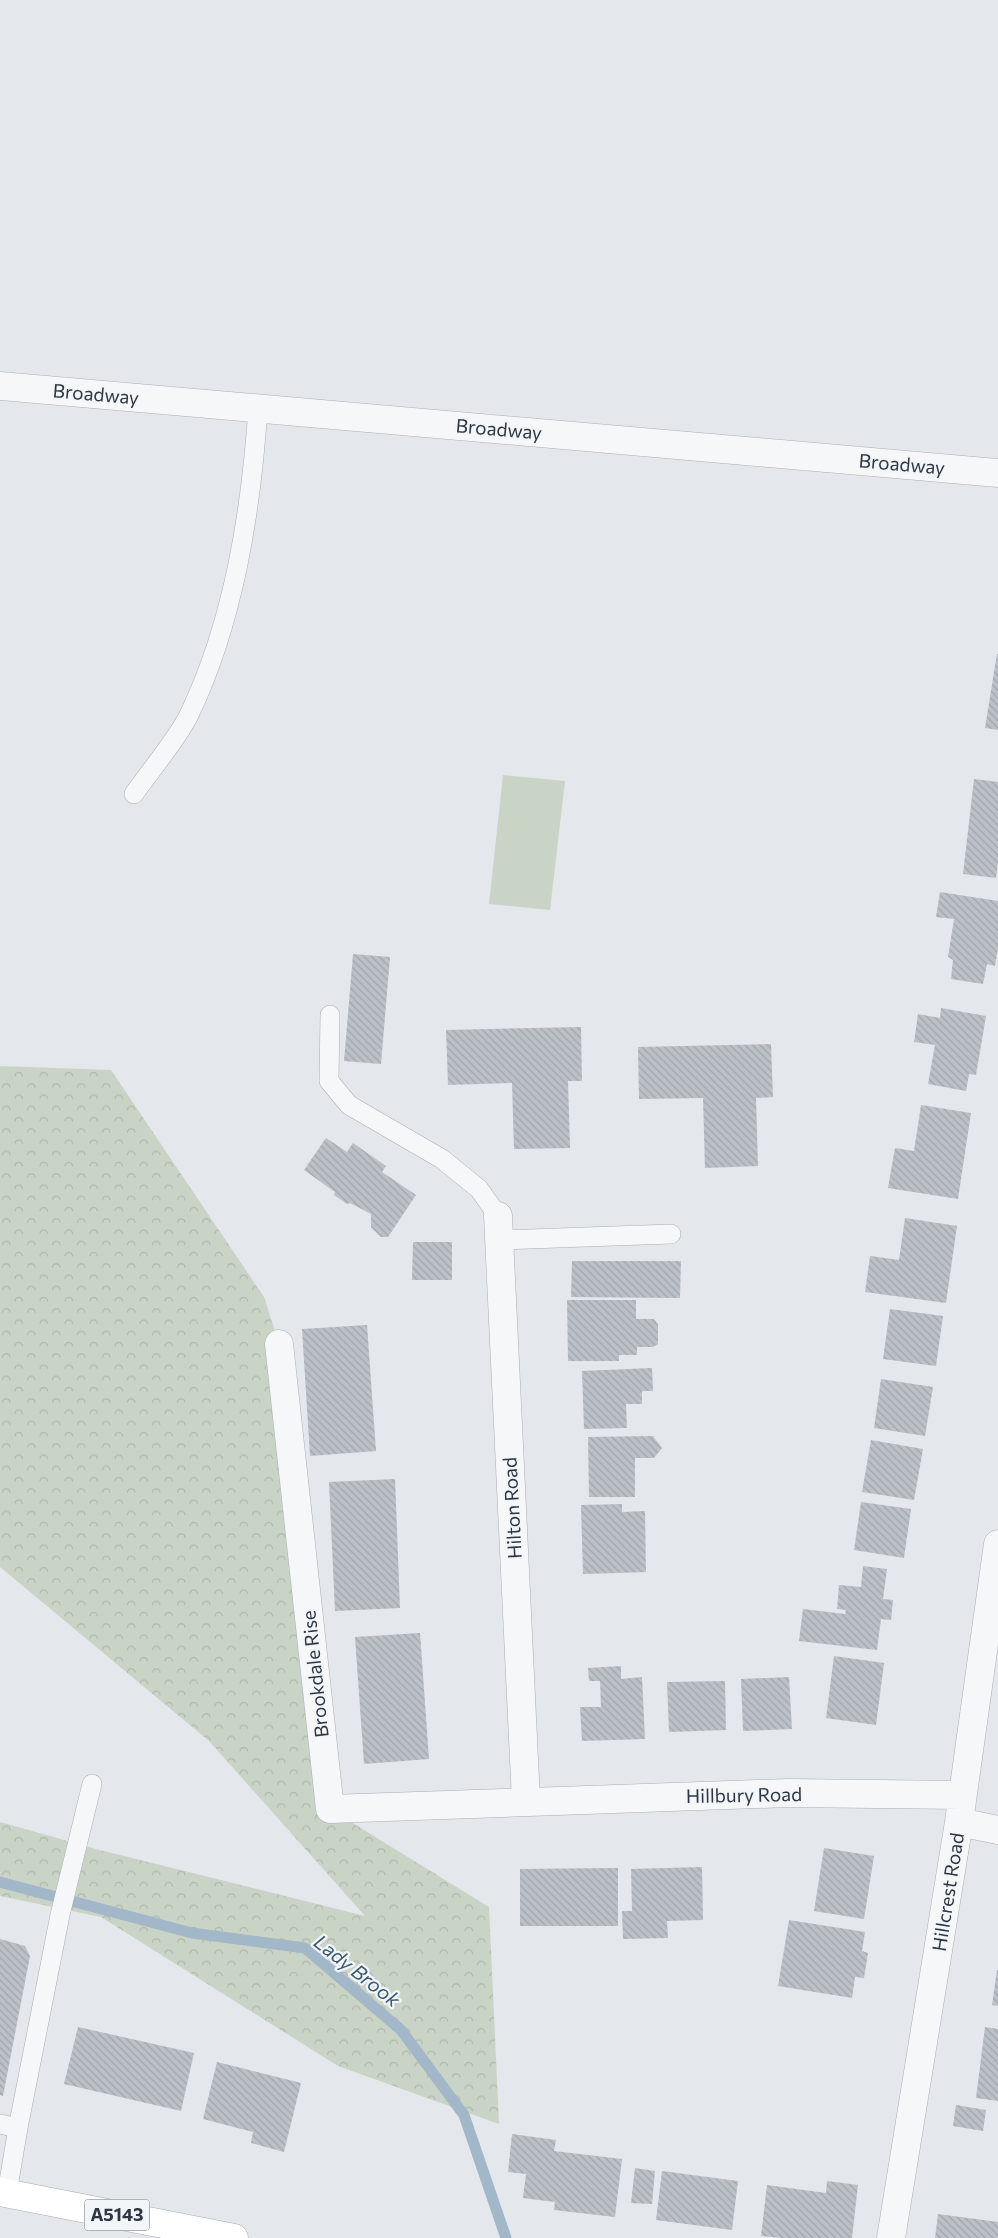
<svg xmlns="http://www.w3.org/2000/svg" width="998" height="2238" font-family="Commissioner,sans-serif">
<style>
.forest{fill:url(#forest-crowns)}
.pitch{fill:#cad4c6}
.lines{fill:none;stroke-linecap:round;stroke-linejoin:round}
.stream{stroke:#a2b7c7;stroke-width:11}
.building{fill:url(#building-back-hatch)}
.lane-casing{stroke:#a9aeb5;stroke-width:20}
.street-casing{stroke:#a9aeb5;stroke-width:29}
.primary-casing{stroke:#a4acb5;stroke-width:29}
.lane{stroke:#f6f7f9;stroke-width:19}
.street{stroke:#f6f7f9;stroke-width:28}
.primary{stroke:#fff;stroke-width:28}
.labels{text-anchor:middle;stroke-width:4.5;stroke-linejoin:round;paint-order:stroke}
.shield{fill:#f3f6f8;stroke:#687079;stroke-width:1}
.shield-label{font-size:18px;font-weight:bold;fill:#2d3642}
.street-label{font-size:19px;fill:#2d3642;stroke:#f3f6f8}
.water-label{font-size:20px;font-style:italic;fill:#3a5873;stroke:#f3f6f8}
</style>
<defs>
<pattern id="forest-crowns" width="20" height="18" patternUnits="userSpaceOnUse" patternTransform="scale(1.25)"><rect width="20" height="18" fill="#cad4c6"/><path d="M2 6a3 3 0 1 1 6 0M12 15a3 3 0 1 1 6 0" fill="none" stroke="#aeb7ab"/></pattern>
<pattern id="building-back-hatch" width="6" height="6" patternUnits="userSpaceOnUse" patternTransform="scale(1.25)"><rect width="6" height="6" fill="#bbc1c7"/><path d="M-1 5l2 2M0 0l6 6M5-1l2 2" fill="none" stroke="#a1a6ac"/></pattern>
</defs>
<rect width="100%" height="100%" fill="#e4e7eb"/>
<!-- forest -->
<path class="forest" d="M0 1066 111 1070 264 1297 279 1344 330 1809 489 1907 499 2124 338 2066 101 1917 0 1896V1822L96 1849 365 1916 209 1741 0 1567Z"/>
<!-- pitch -->
<path class="pitch" d="M503 775 565 781 550 910 489 904Z"/>
<g class="lines">
<!-- stream -->
<path class="stream" d="M0 1882 192 1933 305 1948 401 2030 464 2115 506 2238"/>
</g>
<!-- building -->
<path class="building" d="M997 654H998V730L985 728Z
M974 779 998 782V862L996 878 963 874Z
M940 892 998 901V948L995 966 987 964 983 984 951 979 953 960 948 957 954 919 936 917Z
M353 954 390 957 381 1064 344 1061Z
M941 1008 986 1016 976 1075 969 1074 966 1091 928 1084 935 1045 914 1042 918 1014 940 1018Z
M581 1027 582 1081H568L570 1148 514 1149 512 1083 448 1085 446 1030Z
M771 1044 773 1097 756 1098 758 1166 705 1168 703 1098 639 1099 638 1047Z
M921 1105 971 1113 958 1199 888 1188 895 1148 914 1151Z
M326 1138 347 1152 353 1143 386 1166 382 1172 416 1195 388 1237H381L371 1227V1214L350 1203 347 1204 334 1195 335 1192 304 1170Z
M905 1218 957 1226 946 1303 865 1292 870 1256 899 1260Z
M413 1242H452V1280H412Z
M572 1261H681L680 1298 571 1297Z
M567 1300H636V1319H654L658 1324V1344L653 1347H637V1355H619V1361H568Z
M890 1309 943 1316 936 1366 883 1359Z
M367 1325 376 1451 310 1456 302 1329Z
M652 1368 653 1391H642V1404H626L627 1428 584 1429 582 1371Z
M881 1379 933 1387 925 1436 874 1428Z
M653 1436 662 1448 654 1458H635V1497H589L588 1437Z
M871 1440 923 1449 914 1500 862 1492Z
M395 1479 400 1608 335 1611 329 1482Z
M861 1502 911 1509 904 1558 854 1550Z
M622 1504V1512L645 1511 646 1572 583 1574 581 1505Z
M863 1566 887 1569 883 1599 893 1600 891 1620 881 1619 877 1650 799 1641 803 1609 845 1614 846 1610 837 1609 839 1585 861 1587Z
M420 1633 429 1759 364 1764 355 1637Z
M834 1656 884 1663 876 1725 826 1718Z
M621 1666V1679L642 1677 645 1739 582 1741 580 1707H601L600 1681H589L588 1668Z
M789 1677 792 1729 743 1731 741 1679Z
M725 1681 726 1730 669 1732 667 1682Z
M824 1848 874 1856 864 1919 814 1911Z
M702 1867 703 1920 667 1921 668 1938 623 1939 622 1911H632L631 1869Z
M618 1868V1926H520V1869Z
M789 1920 865 1932 862 1951 868 1953 864 1978 855 1977 852 1998 778 1986Z
M0 1939 25 1946 30 1956 3 2096 0 2095Z
M997 1970H998V2006L992 2005Z
M78 2027 194 2053 181 2111 64 2084Z
M985 2027 998 2029V2101L976 2098Z
M217 2062 301 2083 284 2152 251 2143 253 2132 203 2119Z
M956 2105 986 2110 983 2131 953 2126Z
M512 2134 556 2140 554 2151 622 2159 615 2217 554 2210 555 2202 523 2198 526 2174 508 2172Z
M635 2168 655 2171 652 2204 631 2203Z
M662 2171 738 2181 732 2230 656 2220Z
M827 2181 858 2185 852 2238H782L761 2236 767 2185 826 2193Z
M938 2214 998 2222V2238H935Z"/>
<g class="lines">
<defs>
<path id="lane" d="M134 794C150 771 177 739 189 715 234 621 251 512 258 408
M330 1015 329 1081 349 1105 442 1159 479 1189 498 1216
M499 1240 671 1234
M0 2124 18 2128 7 2193
M18 2128 60 1915 92 1784"/>
<path id="street" d="M0 386 998 473
M498 1216 526 1801
M279 1344 330 1809 788 1793 962 1795
M959 1822 998 1830
M891 2238 959 1822 998 1544"/>
<path id="primary" d="M0 2192 234 2238"/>
</defs>
<!-- lane casing -->
<use href="#lane" class="lane-casing"/>
<!-- street casing -->
<use href="#street" class="street-casing"/>
<!-- primary casing -->
<use href="#primary" class="primary-casing"/>
<!-- lane -->
<use href="#lane" class="lane"/>
<!-- street -->
<use href="#street" class="street"/>
<!-- primary -->
<use href="#primary" class="primary"/>
</g>
<g class="labels">
<!-- shield labels -->
<rect class="shield" x="84.5" y="2199.5" width="65" height="31" rx="4"/>
<g class="shield-label">
<text x="117" y="2221">A5143</text>
</g>
<!-- street labels -->
<g class="street-label">
<text transform="translate(96 394) rotate(5)" y="7">Broadway</text>
<text transform="translate(499 429) rotate(5)" y="7">Broadway</text>
<text transform="translate(902 464) rotate(5)" y="7">Broadway</text>
<text transform="translate(512 1508) rotate(-93)" y="7">Hilton Road</text>
<text transform="translate(315 1674) rotate(-96)" y="7">Brookdale Rise</text>
<text transform="translate(744 1795) rotate(-1)" y="7">Hillbury Road</text>
<text transform="translate(948 1892) rotate(-81)" y="7">Hillcrest Road</text>
</g>
<!-- water labels -->
<g class="water-label">
<text transform="translate(357 1971) rotate(38)" y="7">Lady Brook</text>
</g>
</g>
</svg>
